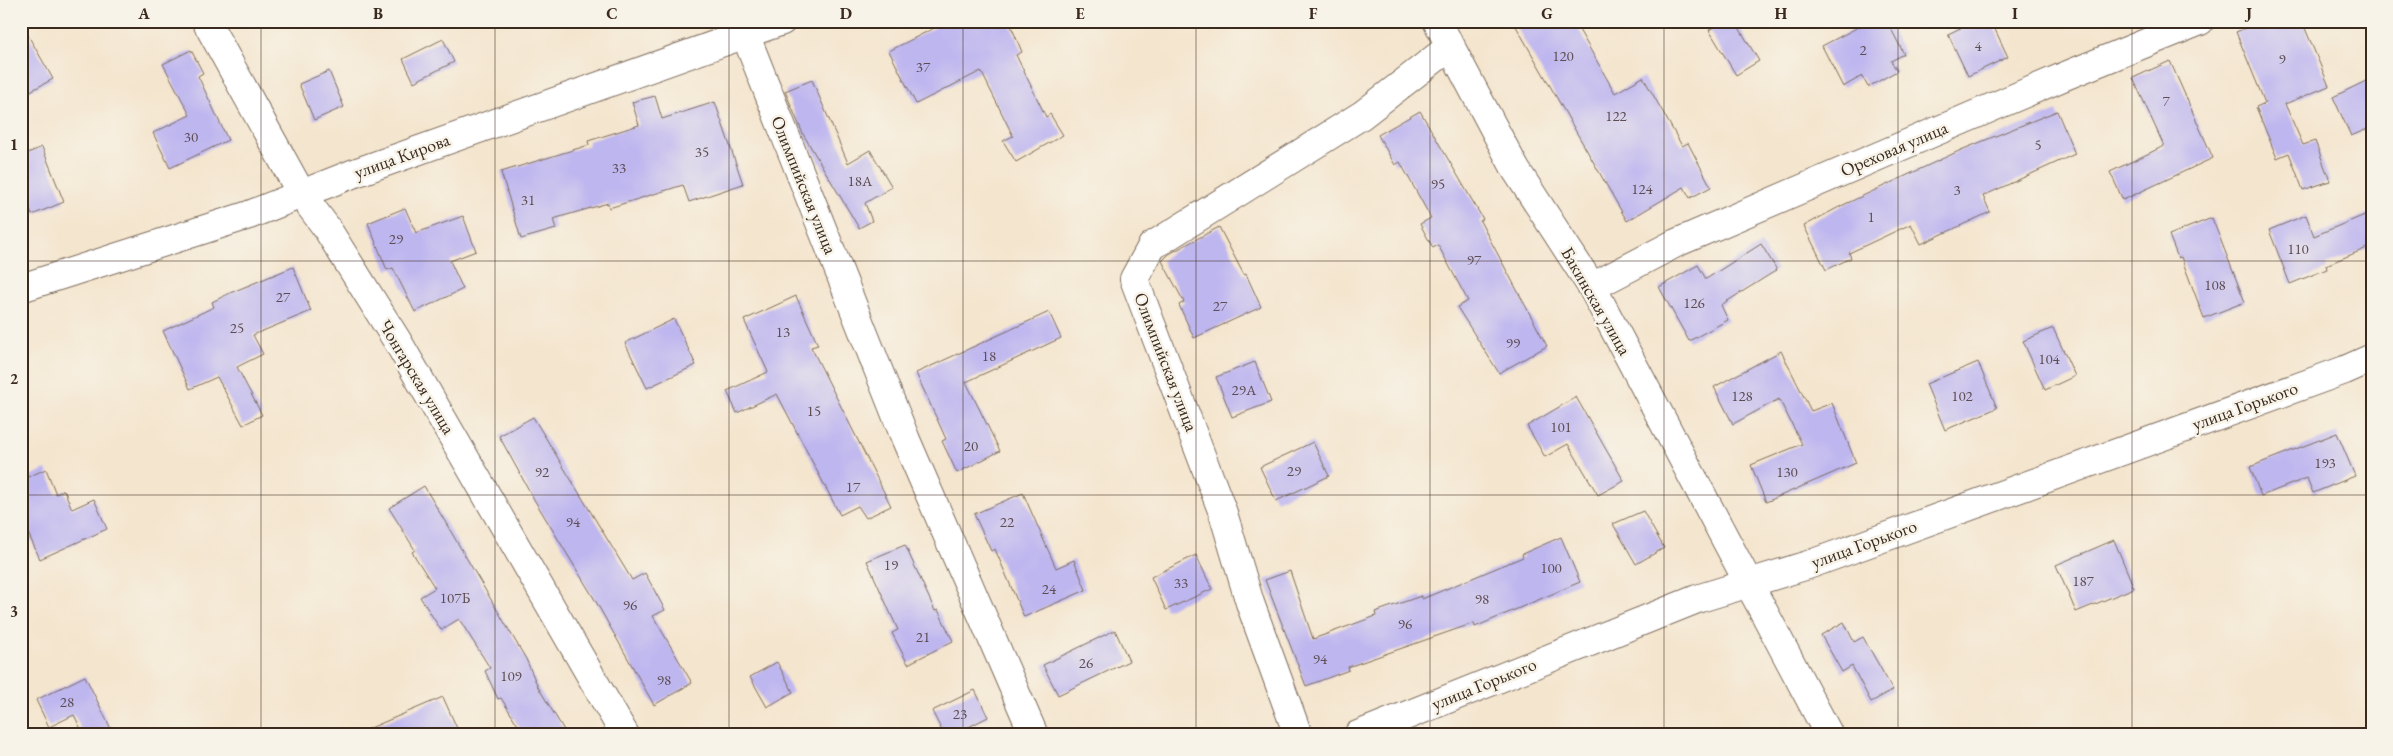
<svg xmlns="http://www.w3.org/2000/svg" width="2393" height="756" font-family="'EB Garamond',serif">
<style>
.building{fill:#beb6ef}
.lines{fill:none;stroke-linecap:round;stroke-linejoin:round}
.minor-casing{stroke:#7c6b5c;stroke-width:30}
.minor{stroke:#fff;stroke-width:28}
.grid{fill:none;stroke:#3b2a1e;stroke-width:1;stroke-opacity:0.55}
.labels{text-anchor:middle;stroke-width:5;stroke-linejoin:round;paint-order:stroke}
.number-label{font-size:15px;fill:#5c4d52}
.street-label{font-size:18px;fill:#3b2a1e;stroke:#f7f3e8}
.neatline{fill:none;stroke:#3b2a1e;stroke-width:2}
.grid-label{font-size:16px;text-anchor:middle;font-weight:bold;fill:#3b2a1e}
</style>
<rect width="100%" height="100%" fill="#f7f3e8"/>
<filter id="ink" filterUnits="userSpaceOnUse"><feTurbulence type="fractalNoise" baseFrequency=".02" numOctaves="2"/><feDisplacementMap in="SourceGraphic" scale="10" xChannelSelector="R" yChannelSelector="G"/><feConvolveMatrix kernelMatrix="1 2 1 2 8 2 1 2 1" color-interpolation-filters="sRGB"/></filter>
<filter id="wash" filterUnits="userSpaceOnUse"><feTurbulence type="fractalNoise" baseFrequency=".0096" numOctaves="4" result="noise"/><feDisplacementMap in="SourceGraphic" scale="20" xChannelSelector="R" yChannelSelector="G"/><feGaussianBlur stdDeviation="1.12" result="paint"/><feColorMatrix in="noise" values="0 0 0 0 0 0 0 0 0 0 0 0 0 0 0 0 0 1.4 0 .05"/><feComposite in="paint" operator="in"/></filter>
<g filter="url(#wash)">
<rect width="100%" height="100%" fill="#f4e5ce"/>
<g id="blocks">
<!-- building -->
<path class="building" d="M948 21H1009L1022 52 1016 55 1046 117 1050 114 1063 135 1016 162 1003 141 1013 136 981 71 916 104 889 51Z
M1513 21H1574L1615 93 1643 77 1682 146 1688 143 1711 187 1690 198 1684 187 1627 221Z
M1724 21H1735L1759 61 1736 75 1709 30Z
M1870 21H1887L1904 54 1891 61 1897 71 1868 87 1862 76 1843 87 1822 46Z
M1975 21H1991L2008 57 1968 76 1948 34Z
M2262 21H2302L2329 86 2285 104 2303 145 2315 141 2330 181 2303 190 2289 153 2277 158 2256 107 2265 103 2236 32Z
M21 23 53 79 21 96Z
M443 39 454 62 414 82 403 59Z
M191 50 203 73 198 76 228 140 170 168 153 133 190 115 163 64Z
M2170 61 2213 158 2123 200 2110 172 2164 146 2133 78Z
M329 71 344 107 314 120 299 84Z
M2372 78V127L2351 136 2333 97Z
M812 80 848 163 870 150 892 187 865 203 872 221 859 228 803 134 785 91Z
M655 96 662 119 715 102 743 184 689 202 683 185 609 208 608 203 553 219 556 229 521 239 501 172 589 145 588 141 639 125 632 102Z
M1420 111 1483 219 1480 221 1547 346 1499 373 1457 307 1468 301 1438 245 1433 248 1420 224 1431 218 1400 162 1395 165 1378 135Z
M2057 111 2075 154 1983 196 1990 212 1921 244 1911 224 1849 253 1851 258 1826 270 1804 226 1839 207 1961 150Z
M42 147 64 202 32 215 21 188V156Z
M405 208 416 233 463 216 476 251 450 261 463 289 415 312 393 268 387 270 368 223Z
M2372 212V246L2326 265 2327 269 2290 284 2269 230 2306 215 2314 236Z
M2212 218 2245 302 2204 318 2181 257 2178 258 2169 235Z
M1219 227 1244 275 1246 274 1261 307 1194 338 1179 305 1184 302 1162 261 1169 254Z
M1761 244 1777 270 1721 305 1728 320 1689 341 1659 287 1698 265 1706 279Z
M293 267 311 311 253 335 263 354 237 367 262 415 243 425 217 377 190 389 163 331 214 307 212 302 230 293Z
M796 296 818 345 811 347 891 506 866 518 858 506 840 515 777 394 737 413 727 391 768 372 744 320Z
M1049 312 1061 338 966 382 1000 451 957 473 942 441 946 439 916 373Z
M674 319 696 365 647 388 625 343Z
M2053 328 2075 376 2045 390 2023 341Z
M1781 351 1811 411 1832 403 1856 463 1766 502 1751 465 1802 444 1779 399 1733 424 1714 387Z
M1255 362 1271 402 1232 417 1216 377Z
M1978 362 1997 408 1945 430 1926 384Z
M1576 397 1624 481 1598 495 1568 444 1545 457 1527 426Z
M533 417 632 580 645 573 665 610 653 616 692 683 654 705 595 600 535 501 499 436Z
M2337 433 2355 476 2313 493 2307 478 2261 496 2250 467Z
M1313 442 1329 476 1276 501 1260 467Z
M46 469 56 494 64 490 72 509 94 499 107 529 40 559 21 518V480Z
M424 486 526 659 538 687 567 735H524L501 698 498 699 485 671 490 668 459 619 441 630 420 597 435 588 412 552 415 550 389 508Z
M1023 493 1056 568 1074 560 1086 590 1024 617 995 549 991 551 974 514Z
M1643 511 1664 548 1636 564 1613 524Z
M1561 537 1580 582 1475 627 1474 623 1348 667 1349 670 1306 686 1265 580 1290 571 1313 639 1376 616 1375 612 1421 596 1422 599 1523 557 1522 554Z
M2114 540 2134 588 2076 612 2056 565Z
M905 545 935 611 938 610 953 641 908 664 892 633 898 630 867 561Z
M1196 555 1212 589 1166 610 1151 577Z
M1844 622 1854 642 1863 637 1893 690 1871 702 1852 666 1842 672 1821 635Z
M1115 630 1129 661 1058 695 1043 665Z
M777 662 793 692 767 707 750 677Z
M85 676 114 735H84L74 715 49 727 36 700Z
M975 690 988 717 953 735H944L932 711Z
M443 697 460 735H354Z"/>
</g>
</g>
<g filter="url(#ink)">
<use href="#blocks" fill-opacity="0" stroke="#7c6b5c" stroke-width="1"/>
<g class="lines">
<defs>
<path id="minor" d="M206 21 302 195 326 227 398 342 625 735
M740 21 906 440 1034 735
M1437 21 1516 170 1592 287 1829 735
M1592 287 1676 243 2065 76 2200 21
M21 288 249 215 352 174 782 21
M1298 735 1250 603 1223 513 1134 279 1152 246 1362 115 1451 46
M1358 735 1697 599 1808 565 2345 370 2372 358"/>
</defs>
<!-- minor casing -->
<use href="#minor" class="minor-casing"/>
<!-- minor -->
<use href="#minor" class="minor"/>
</g>
</g>
<!-- grid -->
<path class="grid" d="M261 21V735M495 21V735M729 21V735M963 21V735M1196 21V735M1430 21V735M1664 21V735M1898 21V735M2132 21V735M21 261H2372M21 495H2372"/>
<g class="labels">
<!-- number labels -->
<g class="number-label">
<text x="1978" y="51">4</text>
<text x="1863" y="55">2</text>
<text x="1563" y="61">120</text>
<text x="2282" y="64">9</text>
<text x="923" y="72">37</text>
<text x="2166" y="106">7</text>
<text x="1616" y="121">122</text>
<text x="191" y="142">30</text>
<text x="2038" y="150">5</text>
<text x="702" y="157">35</text>
<text x="619" y="173">33</text>
<text x="860" y="186">18А</text>
<text x="1438" y="189">95</text>
<text x="1642" y="194">124</text>
<text x="1957" y="195">3</text>
<text x="528" y="205">31</text>
<text x="1871" y="222">1</text>
<text x="396" y="244">29</text>
<text x="2298" y="254">110</text>
<text x="1474" y="265">97</text>
<text x="2215" y="290">108</text>
<text x="283" y="302">27</text>
<text x="1694" y="308">126</text>
<text x="1220" y="311">27</text>
<text x="237" y="333">25</text>
<text x="783" y="337">13</text>
<text x="1513" y="348">99</text>
<text x="989" y="361">18</text>
<text x="2049" y="364">104</text>
<text x="1244" y="395">29А</text>
<text x="1742" y="401">128</text>
<text x="1962" y="401">102</text>
<text x="814" y="416">15</text>
<text x="1561" y="432">101</text>
<text x="971" y="451">20</text>
<text x="2325" y="468">193</text>
<text x="1294" y="476">29</text>
<text x="542" y="477">92</text>
<text x="1787" y="477">130</text>
<text x="853" y="492">17</text>
<text x="573" y="527">94</text>
<text x="1007" y="527">22</text>
<text x="891" y="570">19</text>
<text x="1551" y="573">100</text>
<text x="2083" y="586">187</text>
<text x="1181" y="588">33</text>
<text x="1049" y="594">24</text>
<text x="455" y="603">107Б</text>
<text x="1482" y="604">98</text>
<text x="630" y="610">96</text>
<text x="1405" y="629">96</text>
<text x="923" y="642">21</text>
<text x="1320" y="664">94</text>
<text x="1086" y="668">26</text>
<text x="511" y="681">109</text>
<text x="664" y="685">98</text>
<text x="67" y="707">28</text>
<text x="960" y="719">23</text>
</g>
<!-- street labels -->
<g class="street-label">
<text transform="translate(1894 149) rotate(-23)" y="6">Ореховая улица</text>
<text transform="translate(402 156) rotate(-20)" y="6">улица Кирова</text>
<text transform="translate(804 185) rotate(68)" y="6">Олимпийская улица</text>
<text transform="translate(1596 301) rotate(60)" y="6">Бакинская улица</text>
<text transform="translate(1166 362) rotate(69)" y="6">Олимпийская улица</text>
<text transform="translate(417 377) rotate(59)" y="6">Чонгарская улица</text>
<text transform="translate(2245 406) rotate(-20)" y="6">улица Горького</text>
<text transform="translate(1864 544) rotate(-20)" y="6">улица Горького</text>
<text transform="translate(1484 684) rotate(-22)" y="6">улица Горького</text>
</g>
</g>
<!-- margin -->
<rect width="2393" height="756" fill="none" stroke="#f7f3e8" stroke-width="55"/>
<rect x="28" y="28" width="2338" height="700" class="neatline"/>
<g class="grid-label">
<text x="144" y="19">A</text>
<text x="378" y="19">B</text>
<text x="612" y="19">C</text>
<text x="846" y="19">D</text>
<text x="1080" y="19">E</text>
<text x="1313" y="19">F</text>
<text x="1547" y="19">G</text>
<text x="1781" y="19">H</text>
<text x="2015" y="19">I</text>
<text x="2249" y="19">J</text>
<text x="14" y="150">1</text>
<text x="14" y="384">2</text>
<text x="14" y="617">3</text>
</g>
</svg>
